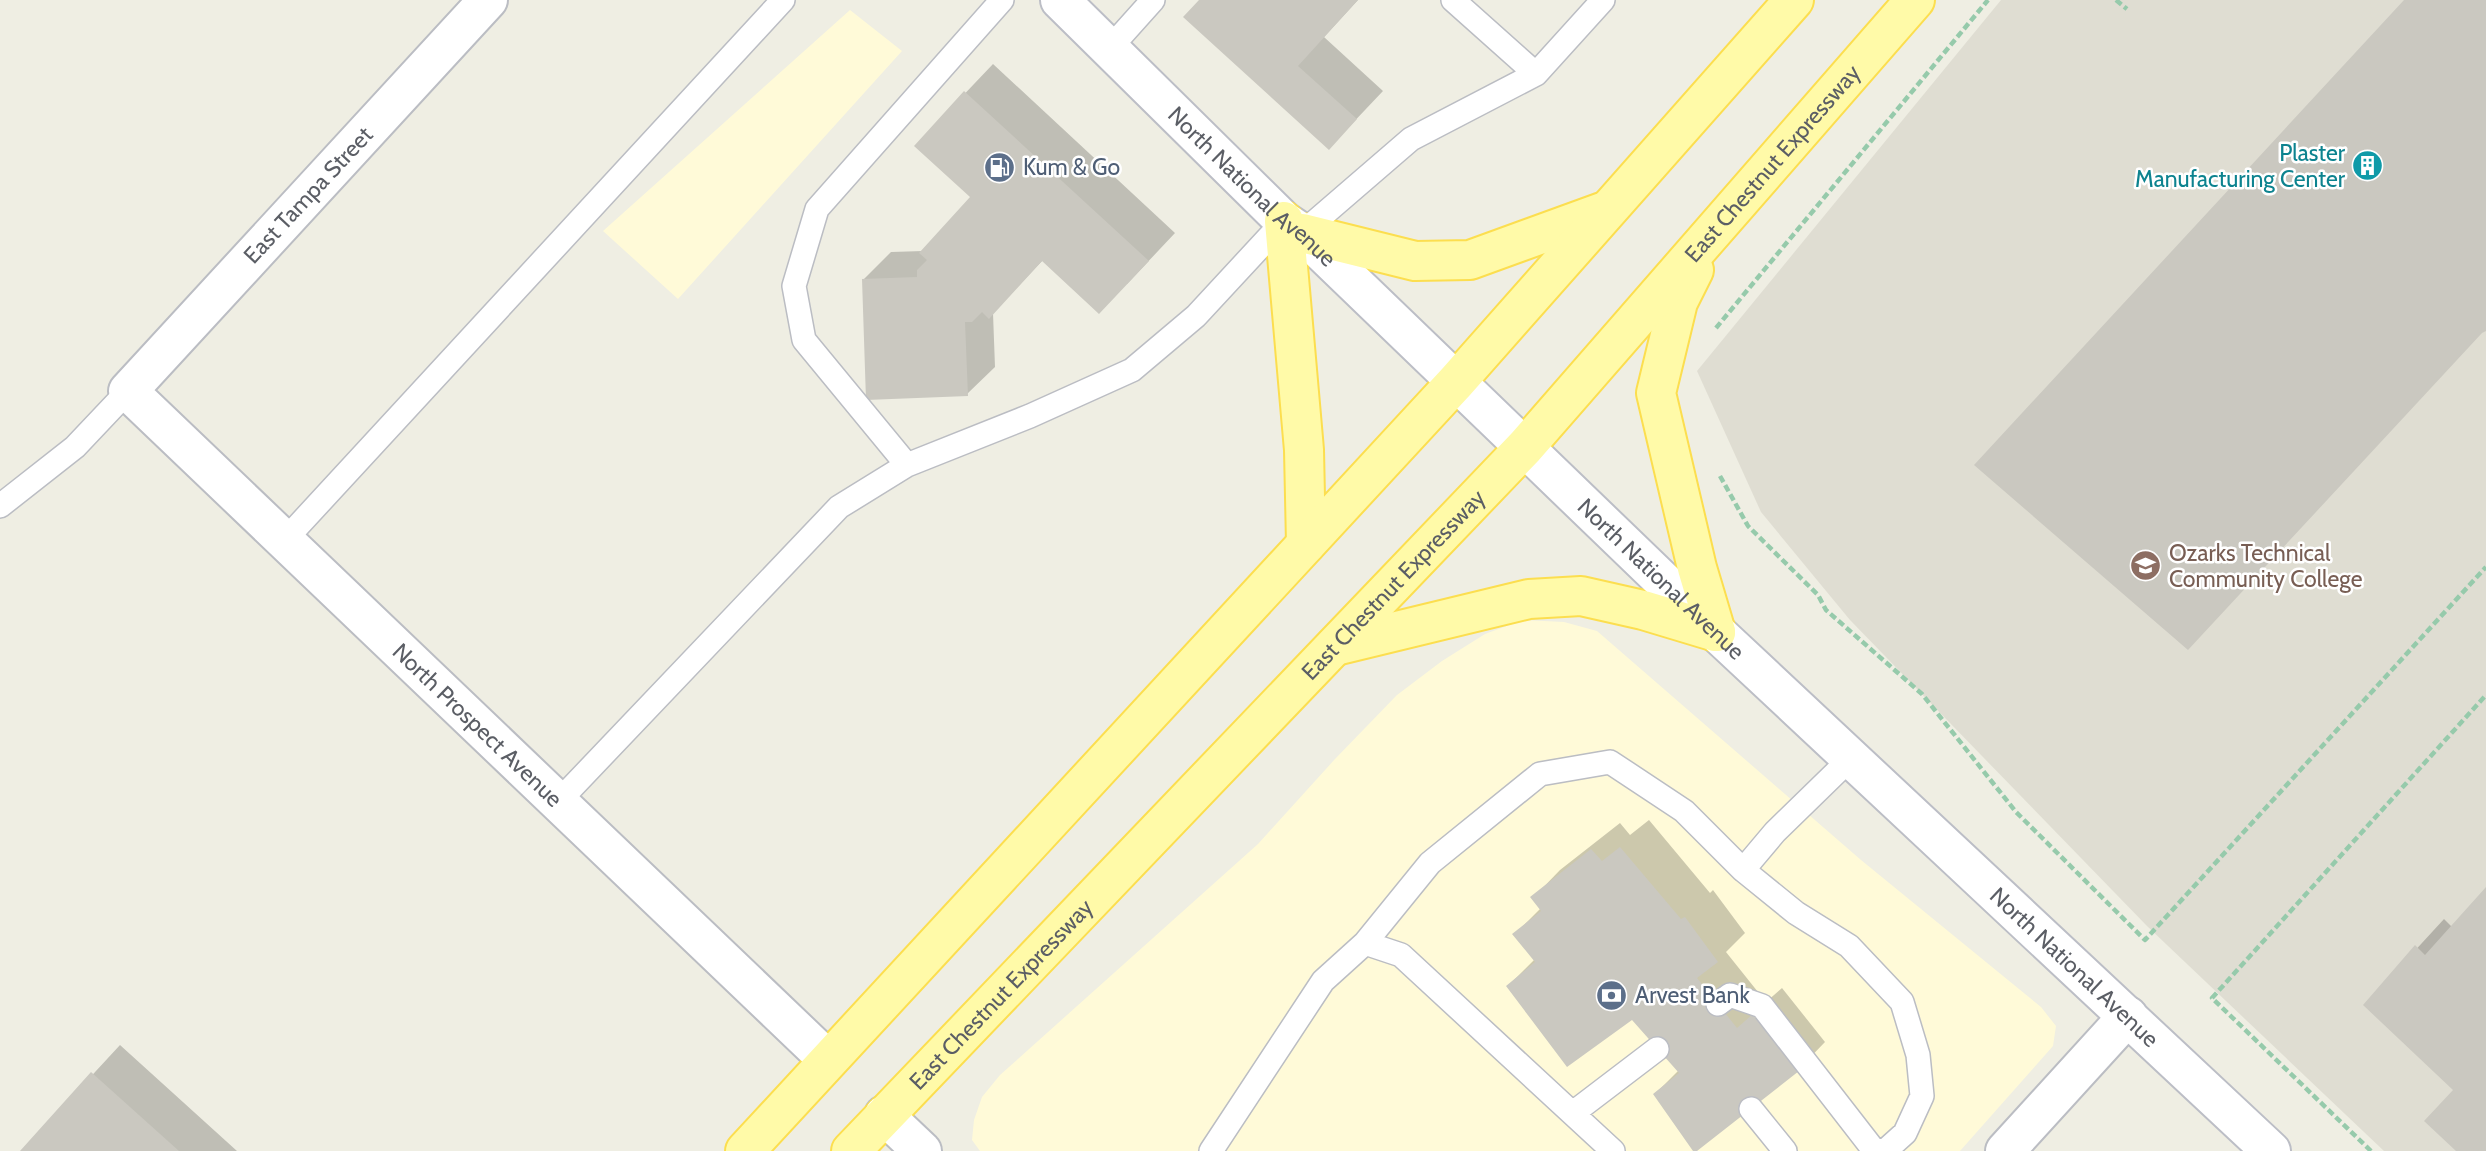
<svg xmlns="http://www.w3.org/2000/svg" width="2486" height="1151" font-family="Cabin,sans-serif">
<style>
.commercial{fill:#fffad8}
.education{fill:#dfddd2}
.shadow{fill:#0003}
.building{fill:#cac8c0}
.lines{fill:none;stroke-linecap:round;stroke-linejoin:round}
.lane-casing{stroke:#bbbdc3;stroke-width:26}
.street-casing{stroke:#bbbdc3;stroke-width:42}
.secondary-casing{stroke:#bcbec6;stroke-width:42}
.primary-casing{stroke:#fcde4f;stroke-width:42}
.path{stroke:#96caab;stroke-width:4.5;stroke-dasharray:7 3.5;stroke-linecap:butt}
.lane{stroke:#fff;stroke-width:23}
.street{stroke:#fff;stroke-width:38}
.secondary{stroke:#fff;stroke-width:38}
.primary{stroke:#fffaa8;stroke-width:38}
.labels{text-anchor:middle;stroke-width:5;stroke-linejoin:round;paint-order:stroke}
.culture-label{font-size:23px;fill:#0d838f;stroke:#fff;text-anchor:end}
.street-label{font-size:23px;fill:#5b5e65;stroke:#fff}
.service-label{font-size:23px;fill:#4e5e75;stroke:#fff;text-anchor:start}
.education-label{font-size:23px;fill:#785e54;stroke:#fff;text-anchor:start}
</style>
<rect width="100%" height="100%" fill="#efeee3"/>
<!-- commercial -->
<path class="commercial" d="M850 10 902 51 678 299 603 231Z
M1523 620 1564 622 1597 631 1861 860 2041 1007 2056 1026 2053 1046 1960 1151H980L972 1140 974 1120 982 1097 1000 1075 1258 844 1335 759 1397 695 1442 661 1485 634Z"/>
<!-- education -->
<path class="education" d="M2001 0H2486V1151H2384L2147 926 1850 620 1761 512 1697 371Z"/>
<!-- shadow -->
<path class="shadow" d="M1201 0H1358L1324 37 1383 91 1329 148Z
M993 64 1175 233 1127 284 1043 260 993 313 995 367 967 394 863 280 891 252 923 251 972 197 916 145Z
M1649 820 1710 893 1713 890 1745 933 1726 952 1766 1002 1782 988 1825 1042 1798 1070 1655 1094 1679 1070 1632 1018 1508 986 1535 959 1515 934 1541 908 1533 898 1560 870 1620 823 1630 835Z
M2486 889V1151H2458L2456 1090 2365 1005 2444 919 2452 927Z
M120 1045 237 1151H22Z"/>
<!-- building -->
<path class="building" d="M1199 0H1358L1298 66 1357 119 1329 150 1183 17Z
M2404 0H2486V331L2482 333 2188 650 1974 465Z
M964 91 1149 261 1099 314 1042 261 989 319 982 312 972 322H965L968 396 866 400 862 279 917 277V270L927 260 919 253 970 197 914 146Z
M1620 847 1681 919 1685 917 1718 962 1697 978 1737 1028 1753 1014 1799 1071 1697 1151H1693L1653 1094 1679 1073 1632 1020 1567 1067 1506 986 1535 962 1512 934 1541 911 1530 897 1591 849 1602 861Z
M2486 887V1151H2456L2424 1121 2453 1090 2363 1005 2415 945 2425 955Z
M91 1072 179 1151H20Z"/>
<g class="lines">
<defs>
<path id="lane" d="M1453 0 1536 74
M1110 48 1153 0
M1302 233 1411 139 1536 74 1603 0
M907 465 804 340 794 286 817 209 1002 0
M0 506 75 447 128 391
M284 541 783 0
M558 802 839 507 907 465 1030 416 1132 370 1196 316 1284 221
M1743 870 1796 913 1849 946 1902 1002 1918 1055 1922 1096 1905 1133 1885 1151
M1365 943 1430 863 1540 774 1610 762 1684 811 1743 870 1775 832 1851 758
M1718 1004 1730 995 1762 1006 1873 1149 1881 1151
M1751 1109 1785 1151
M1573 1113 1657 1049
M1211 1151 1323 981 1365 943 1401 955 1613 1151"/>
<g id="street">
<path id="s1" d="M488 0 128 391 828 1060"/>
<path d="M884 1115 922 1151"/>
<path d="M2005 1151 2128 1016"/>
</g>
<g id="secondary">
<path id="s2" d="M1060 0 1284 221 1302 233 1716 632 2271 1151"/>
</g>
<g id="primary">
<path d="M1284 221 1304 450 1306 544"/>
<path d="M1302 233 1415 261 1470 260 1602 212"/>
<path d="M1694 270 1678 302 1656 393 1697 568 1716 632"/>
<path d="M1335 646 1529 599 1581 596 1643 610 1716 632"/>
<path d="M745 1151 1456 382 1794 0"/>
<path id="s3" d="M851 1151 1525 447 1915 0"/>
</g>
</defs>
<!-- lane casing -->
<use href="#lane" class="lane-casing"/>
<!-- street casing -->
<use href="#street" class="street-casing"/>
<!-- secondary casing -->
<use href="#secondary" class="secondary-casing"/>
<!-- primary casing -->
<use href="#primary" class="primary-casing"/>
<!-- path -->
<path class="path" d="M2116 0 2127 9
M1716 328 1988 0
M1720 476 1748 526 1818 595 1826 610 1922 694 2016 812 2145 940 2486 567
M2371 1151 2212 998 2486 695"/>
<!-- lane -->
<use href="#lane" class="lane"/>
<!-- street -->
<use href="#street" class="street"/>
<!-- secondary -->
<use href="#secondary" class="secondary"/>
<!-- primary -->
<use href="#primary" class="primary"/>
</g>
<!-- icons -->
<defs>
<symbol id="building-disc" viewBox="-11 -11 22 22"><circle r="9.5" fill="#0f9aa8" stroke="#fff"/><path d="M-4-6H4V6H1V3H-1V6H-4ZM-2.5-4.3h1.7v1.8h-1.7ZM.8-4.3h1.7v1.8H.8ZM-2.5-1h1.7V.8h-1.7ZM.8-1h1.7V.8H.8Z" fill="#fff"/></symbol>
<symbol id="fuel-disc" viewBox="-11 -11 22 22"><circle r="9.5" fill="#5c6f8a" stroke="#fff"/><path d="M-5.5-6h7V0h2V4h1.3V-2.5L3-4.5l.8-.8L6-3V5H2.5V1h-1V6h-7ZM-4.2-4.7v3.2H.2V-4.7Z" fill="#fff"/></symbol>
<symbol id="university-disc" viewBox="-11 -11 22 22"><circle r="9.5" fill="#8d6e63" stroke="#fff"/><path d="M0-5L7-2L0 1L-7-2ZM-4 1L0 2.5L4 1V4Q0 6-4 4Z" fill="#fff"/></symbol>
<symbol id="bank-disc" viewBox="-11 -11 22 22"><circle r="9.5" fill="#5c6f8a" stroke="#fff"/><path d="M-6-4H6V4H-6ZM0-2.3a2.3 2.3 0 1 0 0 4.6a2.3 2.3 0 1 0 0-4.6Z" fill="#fff"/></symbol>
</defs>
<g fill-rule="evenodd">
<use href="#building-disc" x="2350" y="148" width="35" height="35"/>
<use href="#fuel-disc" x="982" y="150" width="35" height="35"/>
<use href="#university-disc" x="2128" y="548" width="35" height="35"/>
<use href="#bank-disc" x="1594" y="978" width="35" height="35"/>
</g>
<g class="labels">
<!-- culture labels -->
<g class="culture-label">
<text x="2345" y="161">Plaster<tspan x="2345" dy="26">Manufacturing Center</tspan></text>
</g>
<!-- street labels -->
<g class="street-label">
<text dy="8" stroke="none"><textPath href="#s3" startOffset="1351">East Chestnut Expressway</textPath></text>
<text dy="8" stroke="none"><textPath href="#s2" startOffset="268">North National Avenue</textPath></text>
<text transform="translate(308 195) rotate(-47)" y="8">East Tampa Street</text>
<text dy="8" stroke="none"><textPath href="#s2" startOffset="835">North National Avenue</textPath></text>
<text dy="8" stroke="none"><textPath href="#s3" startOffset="784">East Chestnut Expressway</textPath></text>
<text dy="8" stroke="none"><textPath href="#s1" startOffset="1015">North Prospect Avenue</textPath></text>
<text dy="8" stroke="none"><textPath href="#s2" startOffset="1402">North National Avenue</textPath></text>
<text dy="8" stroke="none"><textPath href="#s3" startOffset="217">East Chestnut Expressway</textPath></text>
</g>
<!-- service labels -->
<g class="service-label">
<text x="1023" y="175">Kum &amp; Go</text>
<text x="1635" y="1003">Arvest Bank</text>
</g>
<!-- education labels -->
<g class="education-label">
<text x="2169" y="561">Ozarks Technical<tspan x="2169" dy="26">Community College</tspan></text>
</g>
</g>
</svg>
